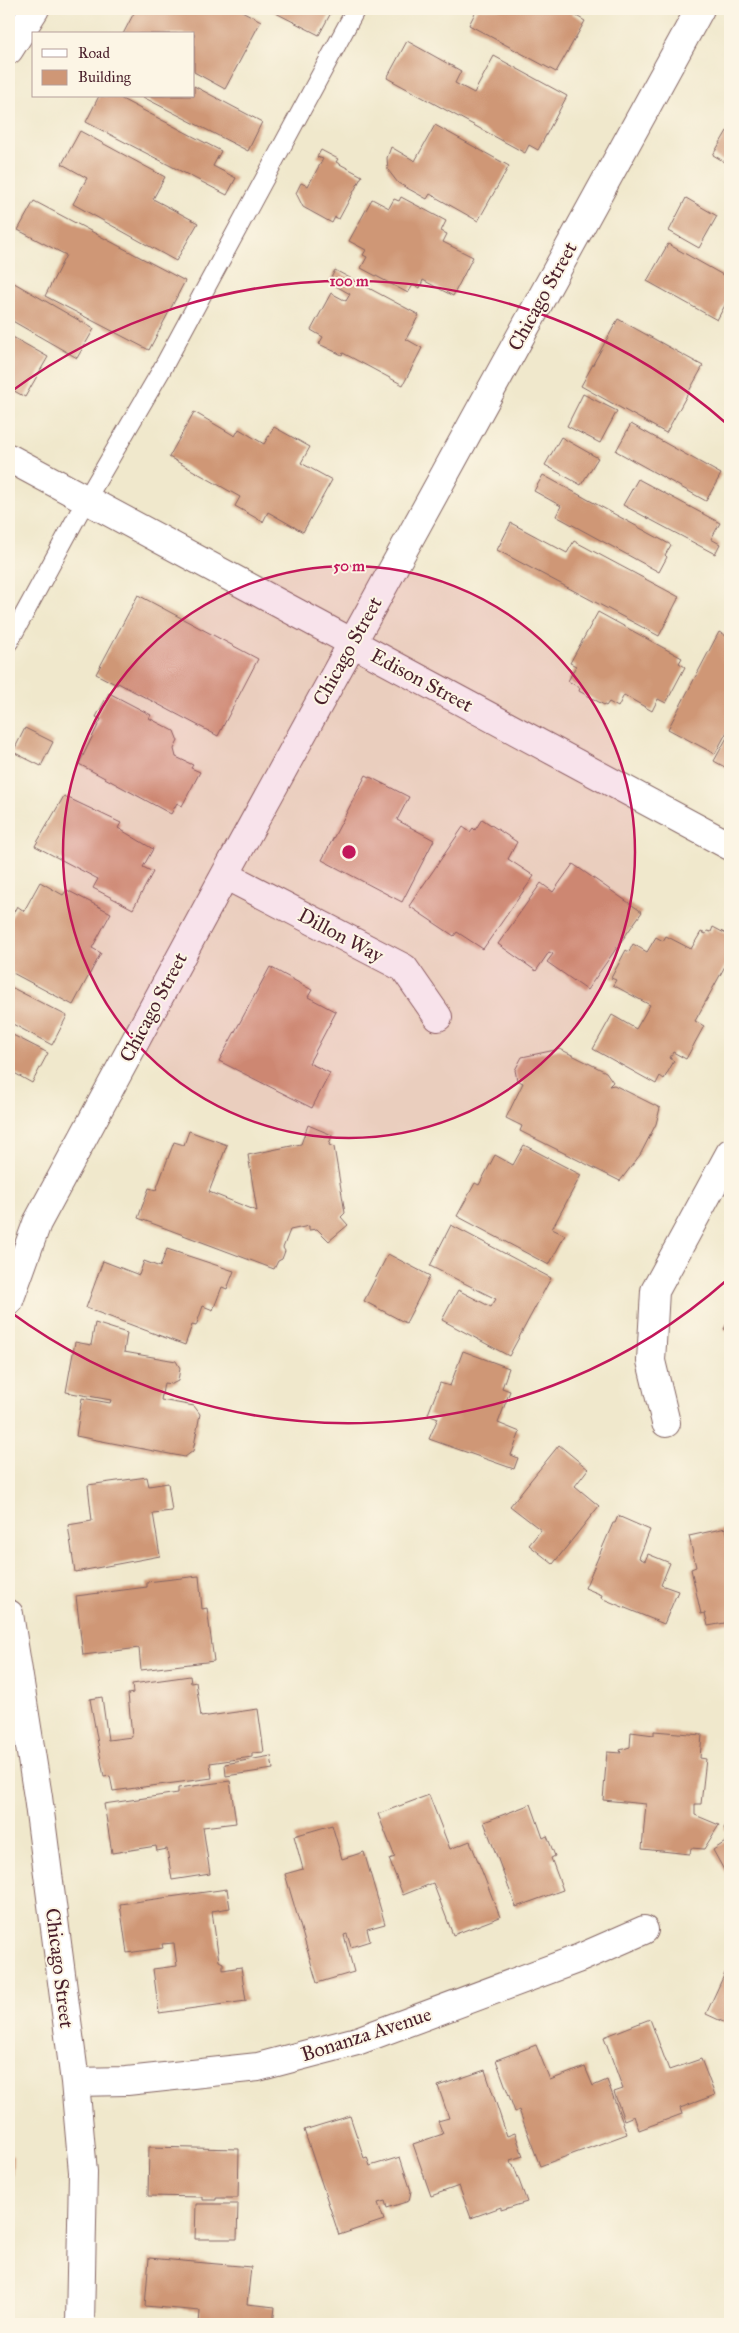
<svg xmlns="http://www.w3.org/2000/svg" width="739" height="2333" font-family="'IM FELL Great Primer',serif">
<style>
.building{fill:#cf9776}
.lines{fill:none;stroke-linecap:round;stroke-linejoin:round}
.service-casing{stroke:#846563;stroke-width:20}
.minor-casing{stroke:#846563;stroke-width:30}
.tertiary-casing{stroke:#846563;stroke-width:30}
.service{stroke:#fff;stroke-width:18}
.minor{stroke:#fff;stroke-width:28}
.tertiary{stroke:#fff;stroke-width:28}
.ring{fill:none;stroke:#c2185b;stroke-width:2.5}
.labels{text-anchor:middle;stroke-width:4;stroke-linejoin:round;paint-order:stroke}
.street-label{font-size:20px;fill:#4a1f2b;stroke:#fcf5e5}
.centre{fill:#c2185b;stroke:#fcf5e5;stroke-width:2.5}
.ring-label{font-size:15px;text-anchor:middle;font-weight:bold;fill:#c2185b;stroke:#fcf5e5;stroke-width:4;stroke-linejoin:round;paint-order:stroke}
</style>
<rect width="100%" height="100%" fill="#fcf5e5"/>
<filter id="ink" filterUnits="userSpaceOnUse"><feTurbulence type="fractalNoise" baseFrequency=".02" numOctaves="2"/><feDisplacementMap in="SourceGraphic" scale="10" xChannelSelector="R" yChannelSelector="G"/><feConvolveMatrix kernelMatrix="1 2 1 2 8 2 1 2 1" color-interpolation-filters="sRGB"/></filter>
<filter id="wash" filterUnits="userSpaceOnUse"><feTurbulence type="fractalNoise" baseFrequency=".0096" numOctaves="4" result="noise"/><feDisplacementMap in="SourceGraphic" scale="20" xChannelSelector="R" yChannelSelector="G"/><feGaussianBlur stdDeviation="1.12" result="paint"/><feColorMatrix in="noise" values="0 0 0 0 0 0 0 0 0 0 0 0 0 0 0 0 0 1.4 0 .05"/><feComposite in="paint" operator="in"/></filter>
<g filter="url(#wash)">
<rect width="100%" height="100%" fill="#f0e8cc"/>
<g id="blocks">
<!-- building -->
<path class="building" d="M136 9H238L261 21 225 89 194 72V34H123Z
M268 9H333L319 35Z
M477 9H564L585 21 556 72 469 25Z
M407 41 461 71 455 83 474 93 494 56 567 96 538 150 529 145 525 153 387 78Z
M194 86 262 122 248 151 141 96H194Z
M99 96H116L221 151 213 166 236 178 227 195 86 122Z
M435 125 509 166 478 221 430 194 427 199 398 183 388 170 387 158 391 147 415 161Z
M80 131 165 177 153 199 198 223 176 261 73 204 87 178 62 164Z
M727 131 730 132V165L713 155Z
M321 150 338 159 336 162 362 176 339 219 335 217 332 223 303 207 296 193 301 183 308 186 323 159 317 157Z
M401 197 446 221 441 231 447 234 443 242 473 257 453 296 423 280 420 288 413 285 408 293 361 268 367 257 363 255 366 250 349 241 372 199 389 208 394 199 399 201Z
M686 198 717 216 699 248 669 231Z
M34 201 185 281 149 350 45 296 66 255 18 230Z
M668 244 730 279V296L717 320 647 281Z
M335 270 419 315 406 339 422 348 403 385 343 353 342 355 319 344 323 337 311 330 331 293 346 301 350 294 329 282Z
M9 280 94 329 77 358 9 319Z
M618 319 703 366 666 433 581 386Z
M9 335 48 357 25 397 9 388Z
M583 394 617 411 600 443 567 426Z
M194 412 235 436 239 429 264 444 274 427 310 447 301 463 332 480 303 532 268 512 263 522 235 506 240 497 169 457Z
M631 424 721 474 706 501 616 451Z
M561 437 598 458 581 485 545 465Z
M543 475 671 545 665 555 667 557 659 572 556 516 561 506 534 491Z
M638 479 720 523 711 539 720 544 715 554 623 505Z
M511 523 567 553 574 541 679 597 659 636 497 550Z
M138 595 258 659 218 736 118 683 117 685 96 674Z
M598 612 682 658 679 663 685 667 666 703 658 699 652 711 624 695 618 707 609 702 606 706 579 691 580 688 568 681 576 666 570 663Z
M719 632 730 638V726L715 754 668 729Z
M109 693 151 715 149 718 174 731 178 741 174 749 176 757 193 765 191 768 200 772 182 806 177 803 171 814 79 764 101 719 96 717Z
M25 728 53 742 41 766 13 752Z
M730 732V770L714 761Z
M366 775 409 797 397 820 434 840 402 902 322 860Z
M64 796 121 823 118 828 153 849 143 867 153 872 133 909 93 888 98 879 35 846Z
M482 819 517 842 508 859 534 876 483 949 457 932 454 936 409 906 463 827 470 832 473 828 475 830Z
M573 864 642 912 587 990 547 962 553 954 549 952 536 971 498 944 541 883 553 892Z
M40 882 63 895 67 890 111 913 92 948 101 953 73 1005 9 971V921L17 906 24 911Z
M713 927 730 936V957L695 1021 704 1026 686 1059 673 1052 670 1058 674 1061 664 1079 660 1076 656 1084 593 1049 612 1015 636 1029 650 1005 613 985 616 980 611 978 626 950 629 952 633 944 647 952 656 937 663 941 666 936 691 949 701 932 706 934 707 931 711 932Z
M270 967 312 990 308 997 336 1012 309 1063 330 1073 312 1108 219 1061Z
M9 986 67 1016 52 1045 9 1022Z
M9 1033 48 1053 32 1083 9 1070Z
M560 1049 606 1072 613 1082 609 1086 614 1085 660 1108 656 1124 640 1155 620 1181 520 1131 522 1126 506 1118 523 1083 517 1080 515 1070 522 1057Z
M308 1125 332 1135 329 1145 334 1147 345 1213 341 1217 348 1225 329 1241 317 1229 309 1230V1226L290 1230 283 1248 285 1251 282 1259 278 1261 274 1269 138 1218 149 1188 156 1190 174 1142 184 1145 189 1131 227 1145 209 1192 257 1211 248 1155 301 1144Z
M524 1145 581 1175 552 1229 565 1235 549 1265 457 1216 475 1183 479 1185 495 1155 513 1165Z
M451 1225 551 1278 509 1356 442 1320 458 1290 491 1307 496 1299 430 1266Z
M167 1249 234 1271 227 1289 222 1287 213 1310 203 1306 196 1326 192 1325 185 1345 86 1308 103 1261 139 1275 144 1261 160 1267Z
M388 1254 430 1276 406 1323 364 1301Z
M730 1318V1332L724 1329Z
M95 1323 127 1333 124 1352 176 1361 180 1368 178 1381 172 1384 164 1383 161 1400 194 1406 200 1414 193 1451 185 1457 76 1436 82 1398 110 1403 111 1400 66 1392 75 1342 91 1345Z
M463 1351 509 1368 502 1388 510 1391 498 1423 520 1432 511 1455 518 1458 514 1469 429 1439 438 1418 428 1414 440 1383 450 1386Z
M559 1445 588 1469 575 1486 599 1506 553 1564 529 1545 541 1530 510 1506Z
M147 1477 149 1486 168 1483 172 1511 153 1513 160 1556 75 1572 68 1525 92 1521 88 1485Z
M618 1516 650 1530 639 1558 645 1561 648 1554 670 1563 661 1585 678 1591 664 1624 601 1598 602 1595 585 1588 613 1523H615Z
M726 1528 730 1547V1622L708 1626 705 1613 701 1614 691 1569 696 1567 689 1536Z
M199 1576 202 1609 207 1608 214 1661 141 1670 139 1648 83 1655 76 1596 147 1587V1582Z
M190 1676 191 1683 196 1682 201 1717 258 1709 264 1752 252 1753V1757L210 1763 212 1778 113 1791 110 1776 104 1777 90 1699 102 1697 108 1740 132 1737 128 1694 133 1693 132 1684Z
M654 1731 702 1735 700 1758 706 1759 701 1804H695V1815L719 1825 704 1849 691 1848 690 1854 642 1849 646 1804 603 1800 607 1752 621 1753 620 1750 630 1747 631 1732 654 1735Z
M271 1756 273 1769 226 1776 225 1764Z
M230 1781 236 1823 203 1827 210 1874 172 1880 167 1849 157 1851 156 1846 112 1853 104 1804 178 1793V1788Z
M429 1795 450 1849 470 1841 500 1917 453 1935 433 1883 403 1895 389 1859 395 1857 378 1814Z
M531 1804 543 1838 547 1836 555 1856 551 1858 563 1890 516 1907 484 1822Z
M730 1819V1839L724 1828Z
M332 1825 342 1859 364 1852 385 1924 367 1929 370 1941 351 1947 347 1934 344 1935 354 1972 317 1983 285 1874 303 1869 294 1836Z
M730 1839V1881L713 1850Z
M227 1889 230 1908 212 1911 219 1961 223 1963V1970L241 1967 246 2001 159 2013 153 1969 177 1966 174 1943 162 1944 163 1948 127 1953 120 1904Z
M726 1971 730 1973V2025L706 2014Z
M650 2019 669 2070 701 2059 715 2095 680 2108 682 2114 639 2130 634 2116 624 2120 614 2092 623 2089 604 2037Z
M536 2045 550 2080 585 2067 593 2086 607 2080 627 2134 540 2166 519 2110 515 2112 496 2060Z
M485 2070 507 2136 515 2133 523 2156 510 2160 511 2164H513L527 2202 501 2210V2207L471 2218 459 2186 431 2196 413 2144 443 2134 438 2121 449 2118 438 2086Z
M350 2116 364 2158 367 2157 370 2166 400 2157 411 2191 409 2201 387 2208 385 2201 378 2203 384 2220 339 2235 304 2130Z
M149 2147 239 2149 238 2198H216V2200H202V2197L148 2196Z
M9 2155 13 2156 10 2238H9Z
M196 2204H238L237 2239H195Z
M149 2258 251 2267 247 2304 275 2307 273 2324H199L200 2311 145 2306Z"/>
</g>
</g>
<g filter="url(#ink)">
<use href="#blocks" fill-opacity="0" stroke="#846563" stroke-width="1"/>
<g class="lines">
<defs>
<path id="service" d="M9 642 86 500 161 371 356 9"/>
<path id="minor" d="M9 458 730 846
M225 875 404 968 438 1017
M9 1301 37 1223 225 875 700 9
M666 1423 651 1361 655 1291 730 1153
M9 1614 38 1797 75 2082 83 2172 80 2324
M75 2082 127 2081 258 2067 357 2041 580 1958 644 1930"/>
<path id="tertiary" d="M9 50 35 9"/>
</defs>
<!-- service casing -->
<use href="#service" class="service-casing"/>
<!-- minor casing -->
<use href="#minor" class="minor-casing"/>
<!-- tertiary casing -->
<use href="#tertiary" class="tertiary-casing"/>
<!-- service -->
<use href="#service" class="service"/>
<!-- minor -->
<use href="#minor" class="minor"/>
<!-- tertiary -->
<use href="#tertiary" class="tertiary"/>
</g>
</g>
<!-- distance rings -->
<circle cx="349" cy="852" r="286" fill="#c2185b" fill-opacity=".12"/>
<g class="ring">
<circle cx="349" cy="852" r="286"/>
<path d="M727 1280A571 571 0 0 1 9 1311M9 393A571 571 0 0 1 727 424"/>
</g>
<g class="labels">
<!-- street labels -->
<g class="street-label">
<text transform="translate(542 296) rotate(-61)" y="7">Chicago Street</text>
<text transform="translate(347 651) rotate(-61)" y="7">Chicago Street</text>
<text transform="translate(422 680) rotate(28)" y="7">Edison Street</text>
<text transform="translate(341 935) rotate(28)" y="7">Dillon Way</text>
<text transform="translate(153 1007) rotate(-62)" y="7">Chicago Street</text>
<text transform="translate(60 1968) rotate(83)" y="7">Chicago Street</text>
<text transform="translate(366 2034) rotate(-18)" y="7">Bonanza Avenue</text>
</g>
</g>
<circle cx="349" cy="852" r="8" class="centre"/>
<g class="ring-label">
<text x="349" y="286">100 m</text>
<text x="349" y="571">50 m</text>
</g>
<!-- margin -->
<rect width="739" height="2333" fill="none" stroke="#fcf5e5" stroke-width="30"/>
<!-- legend -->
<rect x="32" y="32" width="162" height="65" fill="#fcf5e5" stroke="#b59f9b"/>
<rect x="42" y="49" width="25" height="8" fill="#ffffff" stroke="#b59f9b"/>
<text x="78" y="58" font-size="15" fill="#4a1f2b">Road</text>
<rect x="42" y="70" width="25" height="15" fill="#cf9776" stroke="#b59f9b"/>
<text x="78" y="82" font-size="15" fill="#4a1f2b">Building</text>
</svg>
